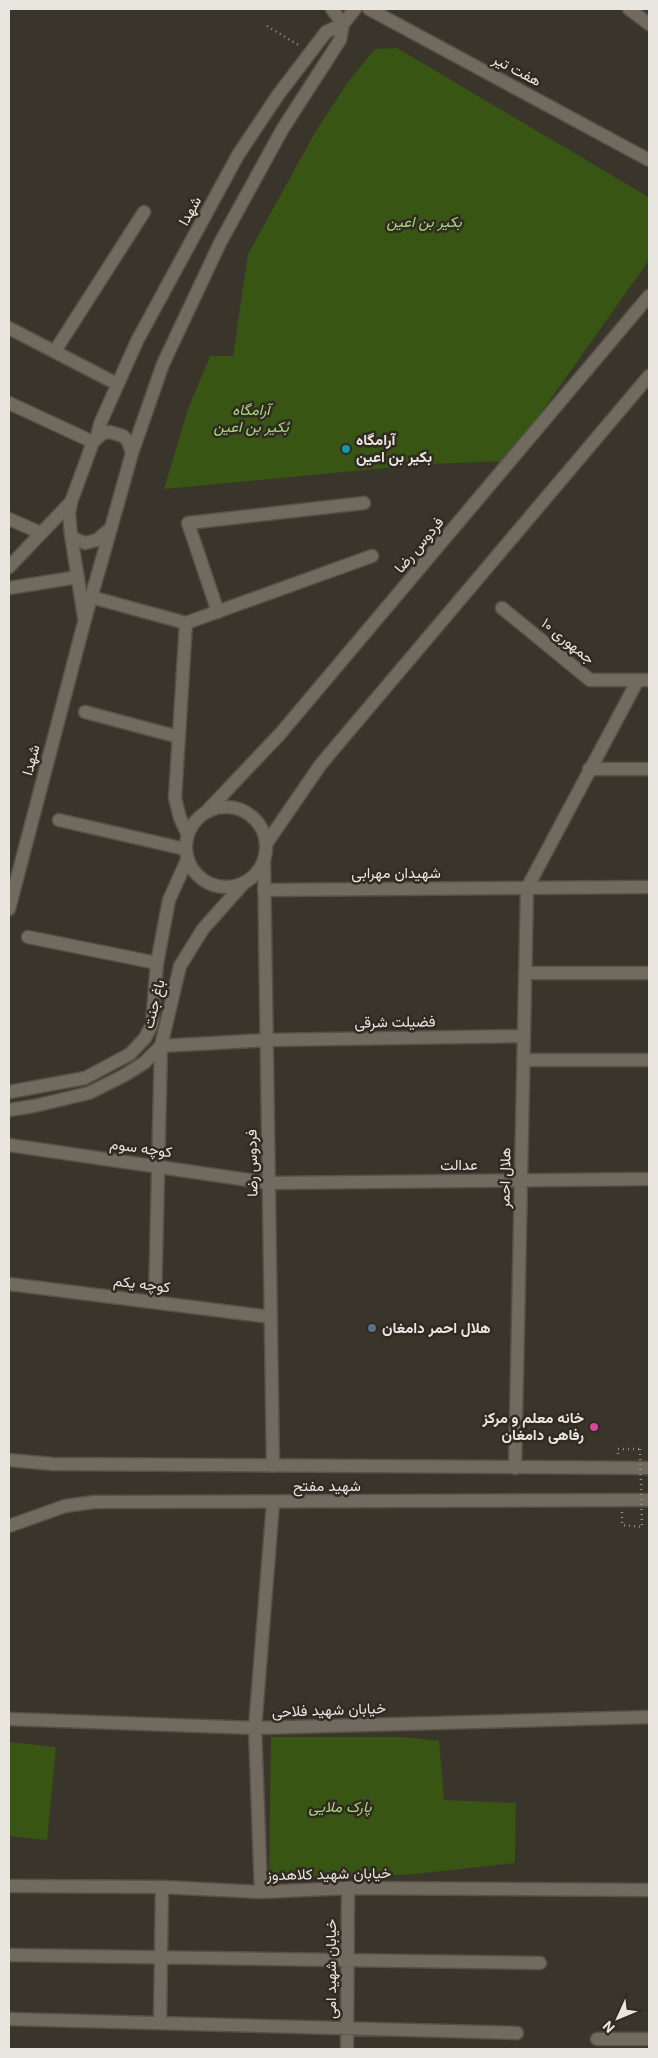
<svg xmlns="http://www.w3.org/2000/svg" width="658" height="2058" font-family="Georgia,Vazirmatn,serif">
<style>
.green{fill:#385514}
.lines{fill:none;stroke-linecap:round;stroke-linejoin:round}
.street-casing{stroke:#565049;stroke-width:15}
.secondary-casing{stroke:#565049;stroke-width:15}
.path{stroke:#938e86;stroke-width:2.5;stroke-dasharray:1 4;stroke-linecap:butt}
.street{stroke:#706a5f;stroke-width:12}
.secondary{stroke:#706a5f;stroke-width:12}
.path-bridge{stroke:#938e86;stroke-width:2.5;stroke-dasharray:1 4;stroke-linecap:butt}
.culture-dot{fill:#0f9aa8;stroke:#302b22;stroke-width:2}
.service-dot{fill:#5c6f8a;stroke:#302b22;stroke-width:2}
.hotel-dot{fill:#d1479c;stroke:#302b22;stroke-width:2}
.labels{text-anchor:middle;stroke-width:5;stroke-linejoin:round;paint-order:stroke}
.street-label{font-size:15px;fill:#e9e5df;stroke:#302b22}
.park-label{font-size:15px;font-style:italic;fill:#abd87e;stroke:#302b22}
.poi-label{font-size:15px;font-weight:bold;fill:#e9e5df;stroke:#302b22;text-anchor:start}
</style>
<rect width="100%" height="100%" fill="#3a352b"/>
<!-- green -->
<path class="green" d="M397 48 645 195 649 198V260L507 461 429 464 164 489 188 409 210 356H233L248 254 317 129 348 82 375 49Z
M271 1737H403L439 1741 444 1800 516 1803 515 1863 406 1875 269 1878Z
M9 1742 56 1747 47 1840 9 1836Z"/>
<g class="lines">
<defs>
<path id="street" d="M369 9 649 160
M629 9 649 24
M9 328 117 384
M55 351 144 212
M9 403 93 442
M9 519 41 533
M9 567 71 502
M9 588 78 577
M91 597 186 623 372 556
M502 608 590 680H649
M218 612 188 523 364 503
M186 623 175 798 180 818 187 833
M85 712 179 737
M589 769H649
M59 820 185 849
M264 860 273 1466
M264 890 649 887
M28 937 157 963
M525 973H649
M523 1060H649
M9 1145 269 1183 649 1179
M9 1284 271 1317
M155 1302 161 1046 267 1040 524 1036
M515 1468 527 888 638 680
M9 1719 255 1728 649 1717
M9 1886 162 1887 261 1892 348 1888 649 1890
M261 1892 255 1728 273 1503
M9 1955 540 1963
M9 2019 517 2033
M160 2023 162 1887
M597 2039H649
M347 2049 348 1888"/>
<path id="secondary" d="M332 9 343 24
M110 432 123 436 128 441 132 453 111 528 97 540 85 543 75 539 71 535 69 514 71 502 93 442 103 433Z
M97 437 100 424 137 341 238 155 278 95 326 32 343 24
M132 453 163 364 220 243 282 130 340 40 343 24 355 9
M71 535 84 617
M186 847a40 40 0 1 1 80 0a40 40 0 1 1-80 0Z
M208 810 280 734 649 296
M266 844 321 764 649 376
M9 909 85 619 111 528
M9 1092 85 1078 130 1054 145 1038 152 1024 157 963 169 900 187 860
M9 1110 34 1106 89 1093 123 1076 144 1063 161 1046 180 966 203 929 244 883
M9 1460 53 1464 649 1468
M9 1526 65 1506 94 1502 649 1500"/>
</defs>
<!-- street casing -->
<use href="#street" class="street-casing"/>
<!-- secondary casing -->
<use href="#secondary" class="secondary-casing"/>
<!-- path -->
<path class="path" d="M267 26 300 46
M618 1454V1449H640
M622 1512V1525L642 1527"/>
<!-- street -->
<use href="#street" class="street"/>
<!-- secondary -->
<use href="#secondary" class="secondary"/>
<!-- path-bridge -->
<path class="path-bridge" d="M640 1449 642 1527"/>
</g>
<!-- markers -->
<circle class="culture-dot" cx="346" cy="449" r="5"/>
<circle class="service-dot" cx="372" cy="1328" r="5"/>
<circle class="hotel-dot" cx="594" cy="1427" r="5"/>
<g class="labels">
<!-- street labels -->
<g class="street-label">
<text transform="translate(517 70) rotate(28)" y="5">هفت تیر</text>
<text transform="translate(190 211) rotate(-61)" y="5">شهدا</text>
<text transform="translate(419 545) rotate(-50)" y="5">فردوس رضا</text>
<text transform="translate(568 641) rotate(39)" y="5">جمهوری ۱۰</text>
<text transform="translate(31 760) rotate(-75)" y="5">شهدا</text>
<text x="396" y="878">شهیدان مهرابی</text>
<text transform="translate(154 1004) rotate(-76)" y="5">باغ جنت</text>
<text transform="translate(395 1022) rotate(-1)" y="5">فضیلت شرقی</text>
<text transform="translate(141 1148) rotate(8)" y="5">کوچه سوم</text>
<text transform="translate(252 1163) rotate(-91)" y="5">فردوس رضا</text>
<text transform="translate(459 1165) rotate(-1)" y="5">عدالت</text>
<text transform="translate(505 1178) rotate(-89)" y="5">هلال احمر</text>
<text transform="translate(142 1284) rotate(7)" y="5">کوچه یکم</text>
<text x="327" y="1491">شهید مفتح</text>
<text transform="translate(329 1710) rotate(-2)" y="5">خیابان شهید فلاحی</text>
<text transform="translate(329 1874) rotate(-1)" y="5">خیابان شهید کلاهدوز</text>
<text transform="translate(331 1969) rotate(-90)" y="5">خیابان شهید امی</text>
</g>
<!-- park labels -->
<g class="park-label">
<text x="424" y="227">بکیر بن اعین</text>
<text x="251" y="415">آرامگاه<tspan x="251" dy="17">بُکیر بن اعین</tspan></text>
<text x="340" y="1812">پارک ملایی</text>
</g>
<!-- poi labels -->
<g class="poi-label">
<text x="356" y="445">آرامگاه<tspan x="356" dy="17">بکیر بن اعین</tspan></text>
<text x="382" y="1333">هلال احمر دامغان</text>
<text x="584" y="1423" text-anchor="end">خانه معلم و مرکز<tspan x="584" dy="17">رفاهی دامغان</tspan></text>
</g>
</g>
<!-- border -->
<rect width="658" height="2058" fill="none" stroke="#e9e5df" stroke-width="20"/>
<!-- north arrow -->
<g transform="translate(618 2018) rotate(226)" stroke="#302b22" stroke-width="4" paint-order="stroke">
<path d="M0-4L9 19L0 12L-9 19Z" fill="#e9e5df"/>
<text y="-8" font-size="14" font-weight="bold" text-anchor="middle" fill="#e9e5df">N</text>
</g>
</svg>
